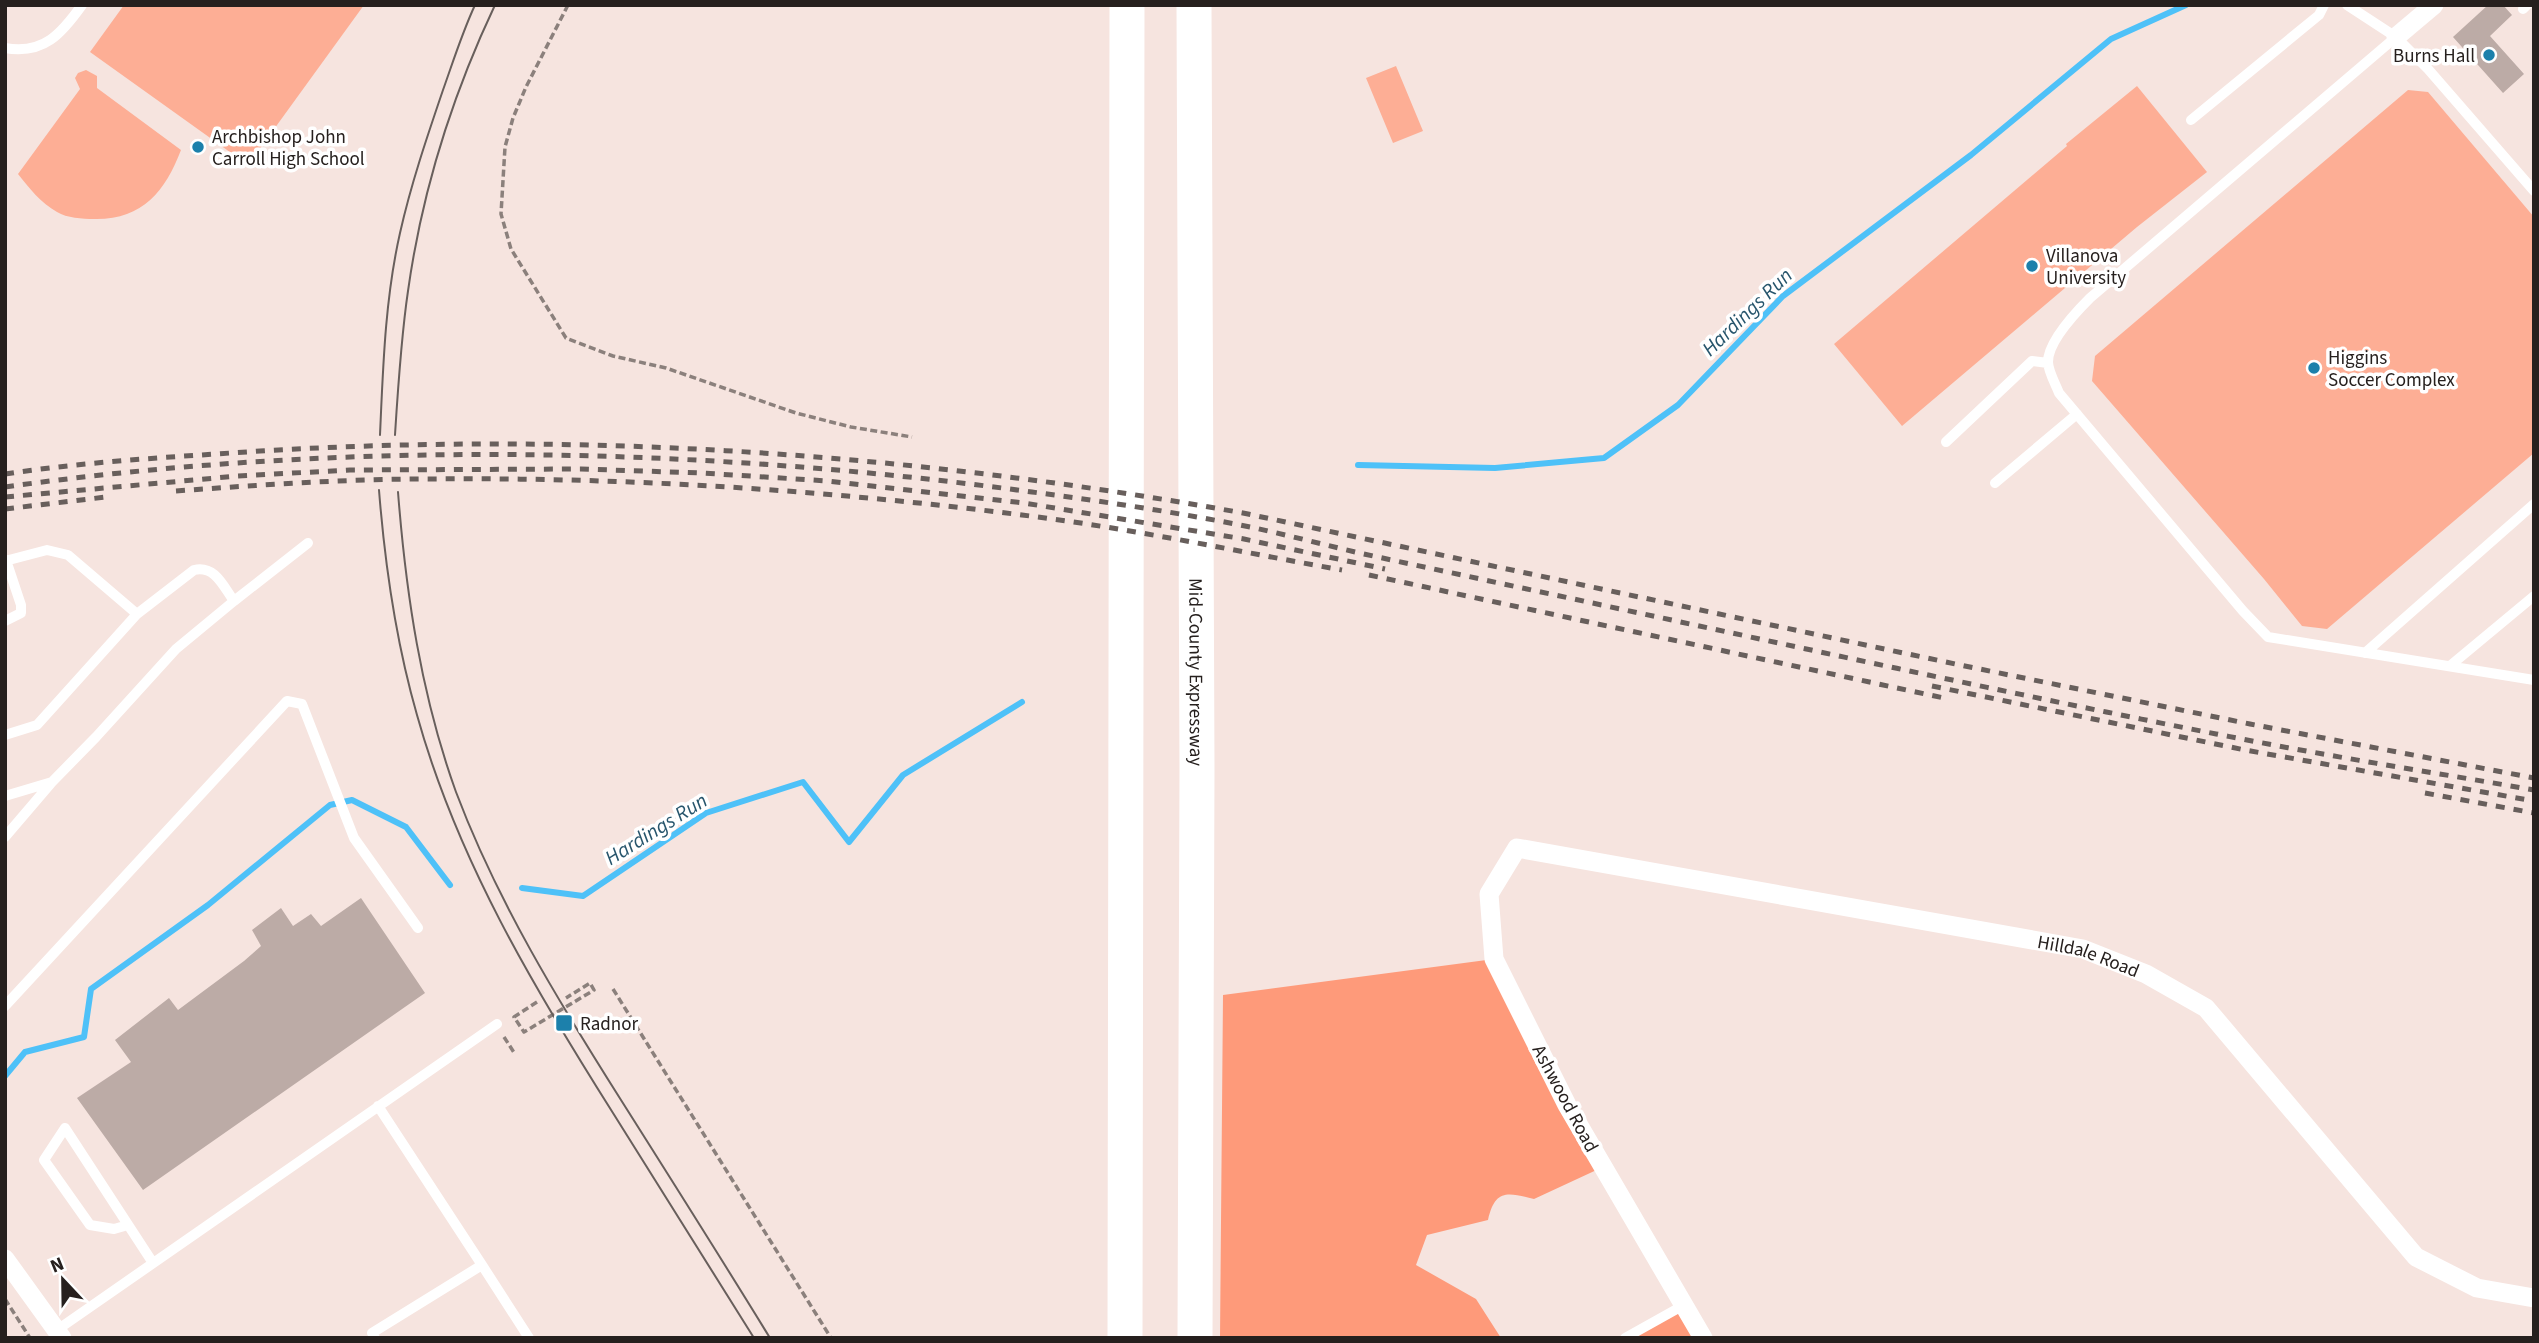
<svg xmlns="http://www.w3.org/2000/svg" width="2539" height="1343" font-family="'Source Sans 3',sans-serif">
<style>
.green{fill:#fdae95}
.forest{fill:#fe9a7a}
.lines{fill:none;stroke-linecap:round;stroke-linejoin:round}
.stream{stroke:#4ec1f8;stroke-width:6}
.building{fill:#bcaba6}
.path{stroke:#8b807c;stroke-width:3.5;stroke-dasharray:7 3.5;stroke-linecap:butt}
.service{stroke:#fff;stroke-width:10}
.minor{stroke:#fff;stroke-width:19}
.motorway{stroke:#fff;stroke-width:35}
.tram{stroke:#685f5c;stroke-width:2}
.rail{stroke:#685f5c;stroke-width:5;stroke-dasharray:9 9;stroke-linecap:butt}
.poi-dot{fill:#1c80ab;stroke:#fff;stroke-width:2.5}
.labels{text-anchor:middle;stroke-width:7;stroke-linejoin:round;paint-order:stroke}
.poi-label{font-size:19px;fill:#26201e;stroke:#fff;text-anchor:start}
.street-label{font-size:19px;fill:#26201e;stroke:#fff}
.water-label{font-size:21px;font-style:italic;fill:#27556c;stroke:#fff}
</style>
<rect width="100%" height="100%" fill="#f6e4df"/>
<!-- green -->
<path class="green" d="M124 5H364L248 165 90 52Z
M1396 66 1423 131 1393 143 1366 78Z
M86 70 97 76V88L181 150C165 192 142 220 94 219 82 219 67 218 57 212 41 203 29 188 18 174L80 89 75 78 78 73Z
M2137 86 2207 172 2137 227 1902 426 1834 344 2067 146 2066 144Z
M2408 90 2428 92 2534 217V453L2327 629 2302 626 2264 579 2092 381 2095 356Z"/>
<!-- forest -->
<path class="forest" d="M1494 959 1603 1167 1534 1199C1507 1192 1495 1189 1488 1220L1427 1235 1416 1265 1476 1299 1501 1338H1220L1223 995Z
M1684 1305 1703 1338H1625Z"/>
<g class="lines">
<!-- stream -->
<path class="stream" d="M1358 465 1495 468 1604 458 1678 405 1783 296 1971 155 2111 39 2186 5
M522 888 583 896 706 813 803 782 849 842 903 775 1022 702
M5 1076 25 1052 84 1037 91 989 208 905 330 805 352 800 406 827 450 885"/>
</g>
<!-- building -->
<path class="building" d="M2488 5H2503L2512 15 2490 36 2524 74 2503 93 2453 37Z
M361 898 425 993 143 1190 77 1098 131 1062 115 1040 169 998 178 1010 244 961 261 946 252 930 281 908 293 926 311 914 321 926Z"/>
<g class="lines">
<!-- path -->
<path class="path" d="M568 5 526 87 513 118 505 147 501 214 511 249 566 338 613 356 666 368 796 413 851 427 912 437
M613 989 831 1338
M537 1002 514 1017 524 1032 594 990 590 983 566 998
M504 1037 515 1054
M5 1299 30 1338"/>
<!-- service -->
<path class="service" d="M2347 5 2396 37 2428 69 2534 191
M2523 9 2527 5
M2396 37 2090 298C2076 312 2048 342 2048 362 2048 371 2056 385 2059 393L2243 611 2268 637 2534 680
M5 48C44 55 62 33 82 5
M2191 120 2319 15 2324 5
M1946 442 2032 361 2048 363
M1995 483 2077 414
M5 561 47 550 68 555 137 614 194 570C215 565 223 586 234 601L176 649 96 737 52 782 5 837
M234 601 308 543
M5 621 21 613V605L6 560
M2365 653 2534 504
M2451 665 2534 596
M5 735 37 725 137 614
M5 796 52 782
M5 1006 287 701 302 704 354 838 418 928
M378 1106 482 1265
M128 1225 114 1229 90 1225 44 1160 65 1128 153 1263
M57 1330 497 1024
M375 1338 372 1333 482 1265 529 1338
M1625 1338 1684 1305"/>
<!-- minor -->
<g class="minor">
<path d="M2396 37 2434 5"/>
<path d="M5 1259 62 1338"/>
<path id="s1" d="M1703 1338 1567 1105 1494 959 1489 894 1517 848 2083 949 2146 974 2206 1008 2416 1257 2477 1288 2534 1298"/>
</g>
<!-- motorway -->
<g class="motorway">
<path id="s2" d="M1194 5 1197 770 1195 1338"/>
<path d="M1125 1338 1127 5"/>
</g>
<!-- tram -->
<path class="tram" d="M380 435C383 368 385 299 400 233 411 184 427 137 443 90 453 62 462 33 475 5
M395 435C398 387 401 338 408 291 422 191 452 96 495 5
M379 490C385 566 396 642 417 715 457 859 534 988 613 1113 660 1188 707 1263 754 1338
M398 492C406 594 421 695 456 792 497 901 559 1002 621 1100 671 1179 721 1258 770 1338"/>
<!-- rail -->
<path class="rail" d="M5 474C90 461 175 457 260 451 593 431 915 454 1243 513L1960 665 2250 724 2534 778
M5 487C341 440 696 446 1032 492 1100 501 1168 511 1235 524 1282 533 1327 546 1373 556 1457 574 1541 592 1625 610 1830 654 2036 699 2242 739 2339 758 2437 773 2534 790
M176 491C260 485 344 479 429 479 627 477 825 490 1022 515 1129 528 1235 551 1342 570
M5 497 238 476 350 470 581 469 702 473 828 481 1024 503 1244 539 1385 569
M5 509 106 497
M1369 575 1944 698
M1932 686 2245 750 2534 801
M2425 793 2534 813"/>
</g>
<!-- markers -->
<g class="poi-dot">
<circle cx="2489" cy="55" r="7"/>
<circle cx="198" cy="147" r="7"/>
<circle cx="2032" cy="266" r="7"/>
<circle cx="2314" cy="368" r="7"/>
<rect x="555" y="1014" width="18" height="18" rx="3.5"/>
</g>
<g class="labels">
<!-- poi labels -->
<g class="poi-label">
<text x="2475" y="62" text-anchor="end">Burns Hall</text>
<text x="212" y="143">Archbishop John<tspan x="212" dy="22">Carroll High School</tspan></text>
<text x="2046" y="262">Villanova<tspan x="2046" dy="22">University</tspan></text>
<text x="2328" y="364">Higgins<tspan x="2328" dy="22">Soccer Complex</tspan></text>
<text x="580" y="1030">Radnor</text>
</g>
<!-- street labels -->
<g class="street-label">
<text dy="7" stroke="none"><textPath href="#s2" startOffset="667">Mid-County Expressway</textPath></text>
<text dy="7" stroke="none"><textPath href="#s1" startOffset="1134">Hilldale Road</textPath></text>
<text transform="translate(1566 1098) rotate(62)" y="7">Ashwood Road</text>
</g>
<!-- water labels -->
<g class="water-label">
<text transform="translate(1747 312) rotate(-44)" y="7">Hardings Run</text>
<text transform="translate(656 829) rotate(-32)" y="7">Hardings Run</text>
</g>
</g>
<!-- border -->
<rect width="2539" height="1343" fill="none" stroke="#26201e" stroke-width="14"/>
<!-- north arrow -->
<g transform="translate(63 1280) rotate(338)" stroke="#ffffff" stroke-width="5" paint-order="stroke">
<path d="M0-5L12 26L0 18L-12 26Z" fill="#26201e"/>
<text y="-10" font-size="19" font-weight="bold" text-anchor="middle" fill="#26201e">N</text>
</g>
</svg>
